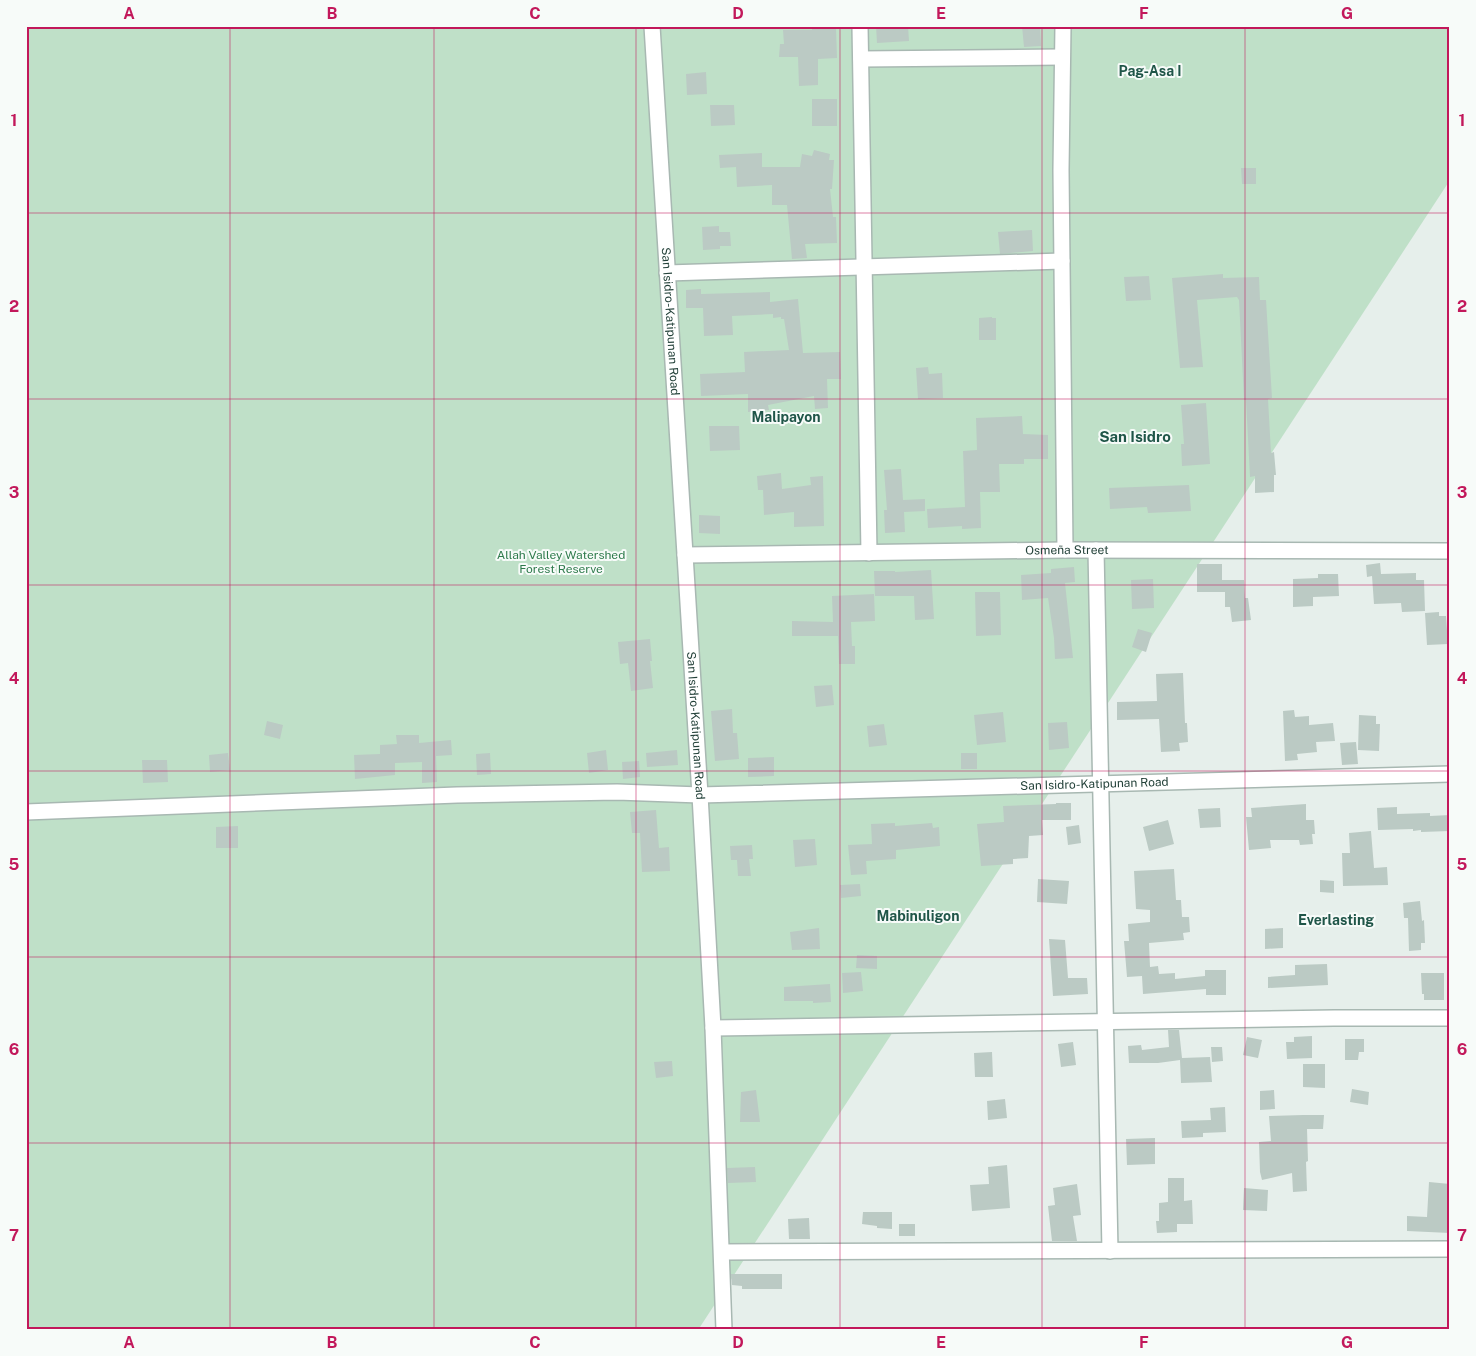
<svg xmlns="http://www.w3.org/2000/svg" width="1476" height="1356" font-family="'Public Sans',sans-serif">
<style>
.green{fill:#bfe0c8}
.building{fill:#bbcac4}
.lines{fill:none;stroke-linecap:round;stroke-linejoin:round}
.minor-casing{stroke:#a8b8b2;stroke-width:18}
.minor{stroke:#fff;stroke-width:15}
.grid{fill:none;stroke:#c2185b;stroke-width:1;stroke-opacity:0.55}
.labels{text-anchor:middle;stroke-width:4;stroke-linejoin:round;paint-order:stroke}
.street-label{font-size:12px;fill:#24423a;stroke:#f7fbf9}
.park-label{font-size:12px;fill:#2d7a4b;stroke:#f7fbf9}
.neighbourhood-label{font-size:14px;font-weight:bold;fill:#1f5548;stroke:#f7fbf9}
.quarter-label{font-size:15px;font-weight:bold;fill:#1f5548;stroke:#f7fbf9}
.neatline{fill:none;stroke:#c2185b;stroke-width:2}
.grid-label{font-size:16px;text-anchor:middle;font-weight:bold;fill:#c2185b}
</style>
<rect width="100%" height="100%" fill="#e6efeb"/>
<!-- green -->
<path class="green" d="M26 26H1450V180L698 1330H26Z"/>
<!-- building -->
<path class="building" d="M812 26H832V28H836L837 58 818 59V85L799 86 798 57H779L780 44H784L783 30H812Z
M876 26H908L909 41 877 43Z
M1022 26H1040L1041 46 1024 47Z
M706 72 707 94 687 95 686 74Z
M812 99H837V126H812Z
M710 105H734L735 125 711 126Z
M814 150 830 154 829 160H834L832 189H830L833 217H836L837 243 805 244 807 258 792 259 787 205H772V185L737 187 736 167 720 168 719 155 762 153V167H800L802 154 812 156Z
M1241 168H1256V184H1242Z
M719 226V232H730L731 246H720V249L703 250 702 227Z
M1032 230 1033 251 1000 254 998 232Z
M1223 274V278L1259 277 1260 300H1266L1272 398 1268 399 1271 453 1274 452 1276 475H1274V492L1255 493V476L1250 477 1246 400H1244L1239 300 1237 297 1197 300 1203 367 1180 368 1172 278Z
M1149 276 1151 300 1126 301 1124 277Z
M701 289V294L770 292V302L798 299 803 353 840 352 841 379H827L828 408 815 409 814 396 768 405 769 410 748 412V394L701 396 700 374 745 372 744 352 789 350 784 319H781V317L773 318V314L732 316 733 335 704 336 703 308H686V290Z
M992 317V318H996V340H979V318Z
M928 367 929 374 942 373 943 398 918 399 916 368Z
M1206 403 1210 464 1182 466 1181 444H1184L1181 405Z
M1022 416 1023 434 1048 435V459H1024V464H999L1000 492H980L981 528 962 529V526L928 528 927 509 965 507 963 451 977 450 976 418Z
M709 426H739L740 450 710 451Z
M901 469 903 500 925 499V511L904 512 905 532 885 533 884 510H887L884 470Z
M781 473 782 489 811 485 810 477 823 476 824 526 794 527V512L764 515 763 490H758L757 476Z
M1189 485 1191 511 1148 513 1147 507 1110 509 1109 488Z
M699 515 720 516V534L699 533Z
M1380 563 1381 574 1416 573V580H1424L1425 611 1402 612 1401 603 1374 604 1372 576 1367 577 1366 565Z
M1197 564H1222V580H1244L1245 598H1248L1251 620 1232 622 1230 607H1225V592H1197Z
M1074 567 1075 582 1065 583 1073 658 1055 659 1054 638 1048 598 1022 600 1021 575 1051 573V569Z
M931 570 934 619 915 620 914 596H875L874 571H895V572Z
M1318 574H1338L1339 596 1313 597V606L1293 607V579L1318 578Z
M1153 579 1154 608 1132 609 1131 580Z
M975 592H1000L1001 635 976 636Z
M874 594 875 621 851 622 852 646H855V664H839L838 636H792V621L833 622 832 596Z
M1439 612V616H1446L1448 644 1427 645 1425 613Z
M1138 629 1152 633 1146 652 1132 647Z
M650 639 652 661H650L653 688 631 691 628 663 620 664 618 642Z
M1183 673 1185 723H1187L1188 742 1179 743 1180 751 1161 752 1159 719 1117 720V702L1157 701 1156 674Z
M832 685 834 705 816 707 814 686Z
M732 709 733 733H737L739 759 715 761 711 711Z
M1294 710 1295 717 1309 716V725L1333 723 1335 741 1316 742 1317 752 1297 754 1298 760 1285 761 1283 711Z
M1003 712 1006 742 977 745 974 715Z
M1359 715 1376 716V724H1380L1379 751 1358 750Z
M267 721 283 725 280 739 264 735Z
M1067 722 1069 748 1049 750 1048 723Z
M884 724 887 745 869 747 867 726Z
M396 735H419V743L451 740 452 755 436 756 437 782 422 783V762L395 763V775L355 779 354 755 380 754V745L397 744Z
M1356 742 1358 764 1342 765 1340 743Z
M606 750 608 770 589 773 587 753Z
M677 750 678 765 647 767 646 753Z
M228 753 230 770 210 772 209 755Z
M490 753 491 774 477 775 476 754Z
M961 753H977V769H961Z
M774 757V776L748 777V758Z
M142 760H167L168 782 143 783Z
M639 761 640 777 623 779 622 762Z
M1056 803H1071V820H1042L1043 835 1029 836 1028 858 1013 859V864L981 866 977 824 1004 822 1003 806 1056 804Z
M1306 804V820H1314L1315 834H1312L1313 844 1300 845 1299 840H1270L1271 848 1249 850 1246 817H1252L1251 808Z
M1397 807V814L1430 813V816L1450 815V831L1421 832V830L1413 831V829L1378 830 1377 808Z
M1220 808 1221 827 1200 828 1198 809Z
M656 810 659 848 669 847 670 871 642 872 640 833H632L630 812Z
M1168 820 1174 844 1149 851 1143 827Z
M895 823V826L932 823 933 828 939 827 940 846 896 850V859L866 861 867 874 851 875 848 845 872 844 871 824Z
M1079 825 1081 843 1068 845 1066 827Z
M238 826V848H216V827Z
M1371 831 1374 868 1387 867 1388 885 1343 886 1342 853H1350L1349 833Z
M815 839 817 865 795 867 793 840Z
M752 845 753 859H749L751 876H738L737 860H731L730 846Z
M1174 869 1176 900H1181L1182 917H1189L1190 932 1183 933 1184 940 1149 943 1150 967 1158 966 1159 974 1175 973V979L1205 976V970H1226V995H1206V989L1143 994 1142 976 1127 977 1124 941H1129L1128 924 1150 922V910L1136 909 1134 871Z
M1038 879 1069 881 1067 904 1037 902Z
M1320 880 1334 881V893L1320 892Z
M860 884 861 896 841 898 840 885Z
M1420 901 1422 921 1424 920 1425 943H1421V950L1409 951 1408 918H1404L1403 903Z
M819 928 820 949 792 950 790 932Z
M1283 928V948L1265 949V929Z
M1049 939 1065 940 1068 978H1087L1088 994 1053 996Z
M857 955 877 956V969L856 968Z
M1327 964 1328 985 1268 988V977L1295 975V965Z
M861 972 863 991 843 993 842 973Z
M1421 973H1444V1000H1424V994H1422Z
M830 984 831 1002 813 1003V1001H784V987Z
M1168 1030H1179L1182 1058 1210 1057 1212 1082 1181 1083 1180 1060 1158 1063H1129L1128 1046 1141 1045 1142 1050 1169 1047Z
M1312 1036V1058L1287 1059 1286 1042H1294V1037Z
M1247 1037 1262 1040 1258 1058 1243 1055Z
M1345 1039H1364V1052H1359L1358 1060H1345Z
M1073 1042 1076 1065 1061 1067 1058 1044Z
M1211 1047H1222L1223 1061 1212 1062Z
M992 1052 993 1077H975L974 1053Z
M672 1061 673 1076 656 1078 654 1062Z
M1303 1064H1325V1088L1303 1087Z
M1352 1089 1369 1092 1368 1105 1350 1102Z
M756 1090 760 1122H740L741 1092Z
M1274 1090 1275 1109 1260 1110V1091Z
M1005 1099 1007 1118 988 1120 987 1101Z
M1225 1107 1226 1132 1203 1133V1137L1182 1138 1181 1121 1211 1120 1210 1108Z
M1303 1115H1324L1323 1129H1307L1308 1161 1306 1162 1307 1191 1293 1192 1292 1173 1262 1180 1260 1172 1259 1142 1271 1141 1269 1116Z
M1155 1138V1164L1127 1165 1126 1139Z
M1007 1165 1010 1208 972 1211 970 1185 989 1184 988 1167Z
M755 1167 756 1182 728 1183 727 1168Z
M1168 1178H1184V1201L1192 1200 1193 1224H1177V1232L1157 1233 1156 1221H1159V1203L1168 1202Z
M1429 1182 1450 1184V1233L1407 1231V1216L1427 1217Z
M1077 1184 1081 1215 1073 1216 1077 1241H1052L1048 1206 1055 1205 1053 1188Z
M1244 1188 1268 1190 1267 1211 1243 1210Z
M863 1212H892V1229L877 1228V1226L862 1224Z
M809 1218 810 1239H789L788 1219Z
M899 1224H915V1236H899Z
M731 1274H782V1289H742V1286L732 1285Z"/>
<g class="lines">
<defs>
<g id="minor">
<path id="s1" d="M652 26 700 795 713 1028 724 1330"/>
<path d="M860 26 869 553"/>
<path d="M1063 26 1061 170 1065 550"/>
<path d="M861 59 1062 57"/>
<path d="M667 273 1062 261"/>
<path d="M1096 550 1110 1251"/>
<path id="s2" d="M685 555 1065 550 1450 551"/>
<path id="s3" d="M26 812 457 795 617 792 700 795 1450 774"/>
<path d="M713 1028 1334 1018H1450"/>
<path d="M722 1252 1450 1249"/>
</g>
</defs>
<!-- minor casing -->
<use href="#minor" class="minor-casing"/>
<!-- minor -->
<use href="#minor" class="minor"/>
</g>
<!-- grid -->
<path class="grid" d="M230 26V1330M434 26V1330M636 26V1330M840 26V1330M1042 26V1330M1245 26V1330M26 213H1450M26 399H1450M26 585H1450M26 771H1450M26 957H1450M26 1143H1450"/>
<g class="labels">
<!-- street labels -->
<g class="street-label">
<text dy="4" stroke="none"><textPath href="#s1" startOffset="296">San Isidro-Katipunan Road</textPath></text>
<text dy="4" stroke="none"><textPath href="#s2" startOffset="382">Osmeña Street</textPath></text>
<text dy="4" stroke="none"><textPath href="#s1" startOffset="701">San Isidro-Katipunan Road</textPath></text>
<text dy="4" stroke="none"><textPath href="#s3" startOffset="1069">San Isidro-Katipunan Road</textPath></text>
</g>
<!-- park labels -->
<g class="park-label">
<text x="561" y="559">Allah Valley Watershed<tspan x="561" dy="14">Forest Reserve</tspan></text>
</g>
<!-- neighbourhood labels -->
<g class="neighbourhood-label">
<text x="1150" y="76">Pag-Asa I</text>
<text x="786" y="422">Malipayon</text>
<text x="918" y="921">Mabinuligon</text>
<text x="1336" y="925">Everlasting</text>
</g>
<!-- quarter labels -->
<g class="quarter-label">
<text x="1135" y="442">San Isidro</text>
</g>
</g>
<!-- border -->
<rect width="1476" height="1356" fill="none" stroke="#f7fbf9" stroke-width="55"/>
<rect x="28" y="28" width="1420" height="1300" class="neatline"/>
<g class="grid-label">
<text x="129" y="19">A</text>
<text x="332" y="19">B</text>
<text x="535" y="19">C</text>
<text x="738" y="19">D</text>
<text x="941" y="19">E</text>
<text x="1144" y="19">F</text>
<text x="1347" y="19">G</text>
<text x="14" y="126">1</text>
<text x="1462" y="126">1</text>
<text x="14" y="312">2</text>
<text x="1462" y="312">2</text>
<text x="14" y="498">3</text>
<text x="1462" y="498">3</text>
<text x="14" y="684">4</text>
<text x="1462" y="684">4</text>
<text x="14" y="870">5</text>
<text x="1462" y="870">5</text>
<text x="14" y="1055">6</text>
<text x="1462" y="1055">6</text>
<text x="14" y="1241">7</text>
<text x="1462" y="1241">7</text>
<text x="129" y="1348">A</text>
<text x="332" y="1348">B</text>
<text x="535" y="1348">C</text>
<text x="738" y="1348">D</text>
<text x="941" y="1348">E</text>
<text x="1144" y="1348">F</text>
<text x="1347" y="1348">G</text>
</g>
</svg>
